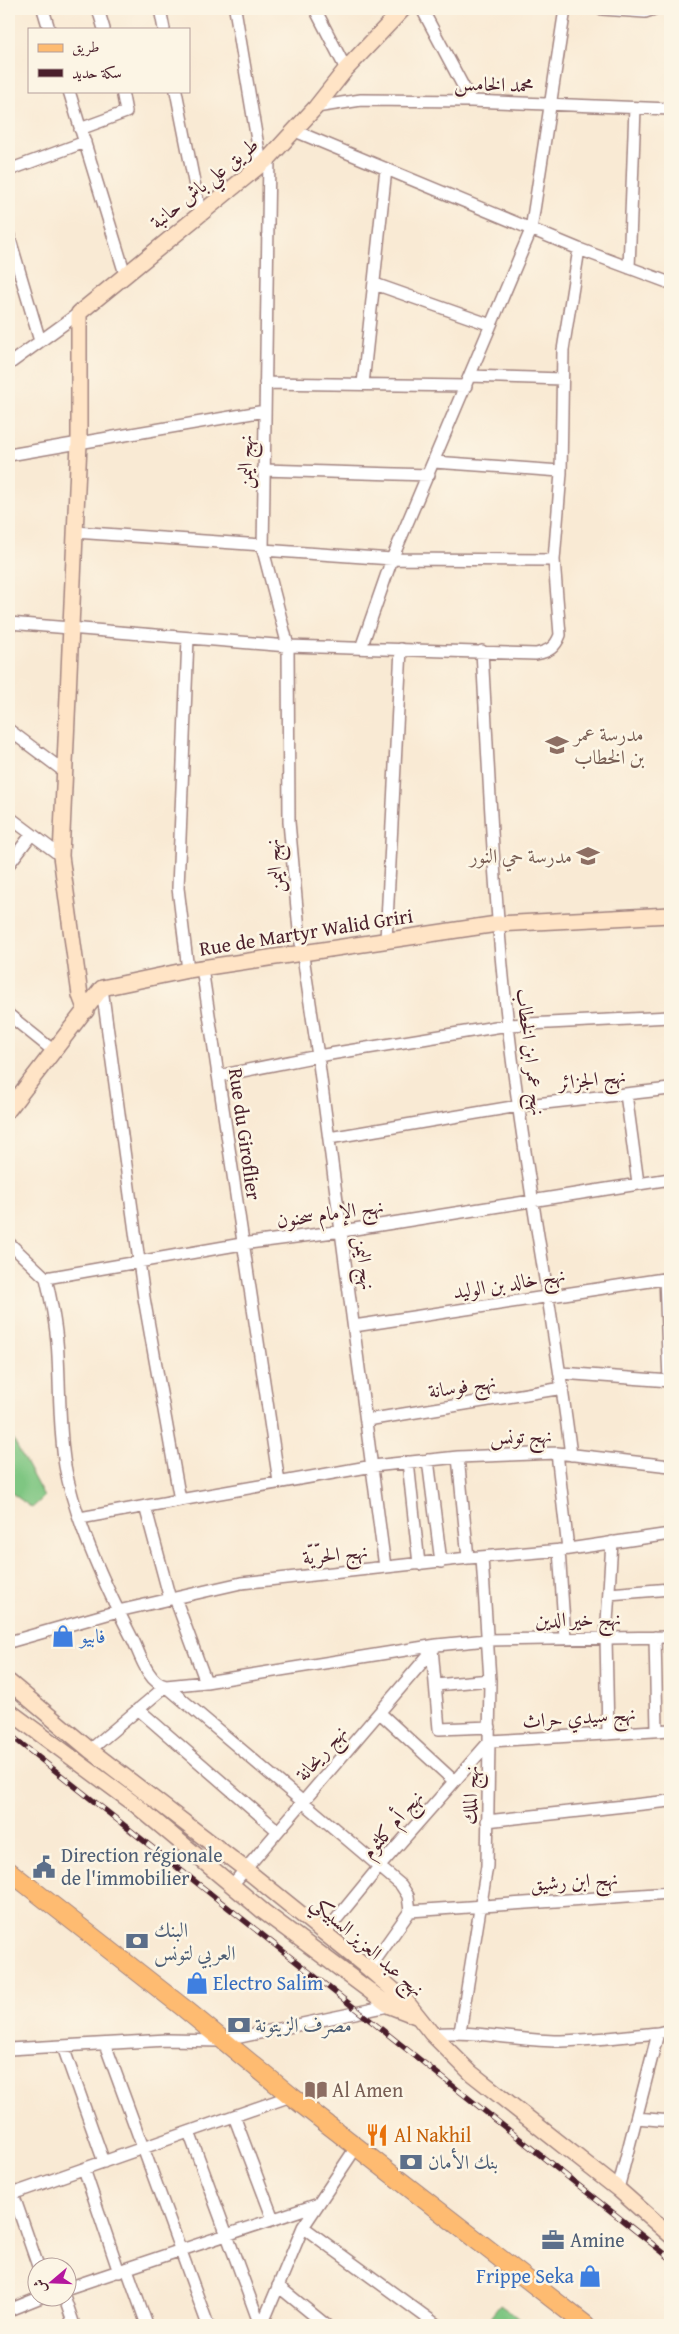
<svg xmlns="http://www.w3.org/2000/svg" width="679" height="2334" font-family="'Gentium Book Plus',Amiri,serif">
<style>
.green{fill:#7fc682;stroke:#647256}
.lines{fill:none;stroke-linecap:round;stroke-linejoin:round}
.street-casing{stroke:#a28480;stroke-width:14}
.secondary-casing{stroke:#a28480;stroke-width:18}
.primary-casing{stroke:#a28480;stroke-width:20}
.street{stroke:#fff;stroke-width:11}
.secondary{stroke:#ffe4c6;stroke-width:15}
.primary{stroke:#febb71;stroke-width:18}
.rail-casing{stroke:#4a1f2b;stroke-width:5.5}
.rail{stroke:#fcf5e5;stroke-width:4;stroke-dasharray:11;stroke-linecap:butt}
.labels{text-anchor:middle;stroke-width:5;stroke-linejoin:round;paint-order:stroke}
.street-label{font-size:20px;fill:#4a1f2b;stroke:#fcf5e5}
.education-label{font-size:20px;fill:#785e54;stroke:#fcf5e5;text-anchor:start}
.shop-label{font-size:20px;fill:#366cbe;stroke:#fcf5e5;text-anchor:start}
.service-label{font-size:20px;fill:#4e5e75;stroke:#fcf5e5;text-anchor:start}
.food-label{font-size:20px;fill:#c56008;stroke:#fcf5e5;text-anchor:start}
</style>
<rect width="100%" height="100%" fill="#fcf5e5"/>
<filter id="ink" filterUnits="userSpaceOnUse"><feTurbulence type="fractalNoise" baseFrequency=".02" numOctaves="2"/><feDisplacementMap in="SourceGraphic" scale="10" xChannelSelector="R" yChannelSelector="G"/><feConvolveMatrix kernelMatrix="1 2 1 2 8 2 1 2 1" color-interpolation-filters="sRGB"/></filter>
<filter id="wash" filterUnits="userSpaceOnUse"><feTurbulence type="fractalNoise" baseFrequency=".0096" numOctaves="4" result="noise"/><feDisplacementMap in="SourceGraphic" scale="20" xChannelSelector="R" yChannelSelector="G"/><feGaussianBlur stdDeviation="1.12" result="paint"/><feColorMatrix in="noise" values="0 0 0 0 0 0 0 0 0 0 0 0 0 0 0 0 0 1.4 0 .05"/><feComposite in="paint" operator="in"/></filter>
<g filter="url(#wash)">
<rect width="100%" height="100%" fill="#f9ead4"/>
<!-- green -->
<path class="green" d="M9 1432 44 1497 32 1508 9 1491Z
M500 2305 528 2325H484Z"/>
</g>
<g filter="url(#ink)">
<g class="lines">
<defs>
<path id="street" d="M43 9 49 29
M98 9 104 29
M160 9 164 29
M235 9 261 164
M315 9 346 69
M422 9 471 101
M602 9 645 12 654 9
M69 91 125 274
M176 91 200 212
M316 107 361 100 471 101 670 109
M80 129 126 112 122 91
M295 131 579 249 670 283
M269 158 263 550 288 646 289 822 299 930 318 1056 385 1567
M9 170 85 142
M9 236 40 341
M629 268 635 108
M375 284 491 325
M9 364 79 313
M470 376 562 379
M265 383 466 386
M363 384 386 169
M9 455 265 411
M434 462 560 471
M263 470 429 475
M75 532 263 545
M263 550 392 559 554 560
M9 623 288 646 536 654C549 651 555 648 560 635L554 560 561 473 563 350 579 249
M188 638 178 888 188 970
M361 648 392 559 531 230 565 9
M482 651C489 776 494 901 508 1025 524 1169 553 1311 571 1455
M9 730 65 772
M9 817 61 856
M9 864 31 835
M386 940 401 649
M202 968 279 1482
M102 988 144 1298 180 1500 373 1466 458 1457 557 1453 670 1466
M9 1015 55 1052
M218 1076 318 1056 508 1025 670 1017
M626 1094 638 1183
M329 1138 518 1106 670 1089
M9 1243 46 1278 242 1244 342 1231 670 1179
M46 1278C52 1304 57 1330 58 1356 60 1393 59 1429 65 1466 75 1521 108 1592 134 1642 140 1655 149 1684 166 1686L401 1885 408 1896 410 1911 670 1893
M665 1278 669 1381
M354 1326 670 1278
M561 1373 670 1381
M367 1420 563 1388
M557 1453 568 1549
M458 1457 468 1558
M428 1460 441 1562
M408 1462 419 1564
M145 1506 170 1599
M80 1518 180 1500
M559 1550 565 1638
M609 1594 670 1589
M175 1598 206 1682
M655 1637 657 1730
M9 1642 118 1611 241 1583 468 1558 562 1550 670 1534
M432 1648 439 1729 490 1727
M436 1685 490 1680
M138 1709 278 1831
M380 1713 454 1781
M608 1734 606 1638 612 1542
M490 1741 670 1730
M90 1750 166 1686 206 1682 437 1645 487 1640 670 1637
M487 1821 670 1801
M232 1885 437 1645
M325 1933 379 1867 490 1741
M369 1969 410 1911
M460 2032 487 1866 490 1680 482 1558
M432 2034C472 2030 513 2040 554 2041 589 2041 623 2036 658 2033L670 2030
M105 2044 208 2325
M63 2047 104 2162
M9 2049 167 2040 221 2041 393 2005
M234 2116 273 2219
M637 2118 670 2121
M189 2132 260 2325
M84 2169 119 2272
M618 2189 658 2033
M13 2194 38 2266
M9 2195 291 2096
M303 2227 437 2325
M127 2269 147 2325
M278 2286 326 2325
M68 2288 316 2205
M64 2296 74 2325
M9 2310 44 2296
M262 2325 303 2227 357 2146"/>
<path id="secondary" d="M86 1011 80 995 61 856 79 443V313L269 158 316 107 346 69 403 9
M9 1109 102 988 188 970 497 924 670 915
M9 1682 90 1750 245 1869 369 1969 405 2000 432 2034 471 2073 618 2189 670 2235
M9 1711 136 1805 264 1912 390 2006 416 2016"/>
<path id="primary" d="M9 1871 185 2009 291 2096 586 2325"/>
</defs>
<!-- street casing -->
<use href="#street" class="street-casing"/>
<!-- secondary casing -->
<use href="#secondary" class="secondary-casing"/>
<!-- primary casing -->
<use href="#primary" class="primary-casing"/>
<!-- street -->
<use href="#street" class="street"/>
<!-- secondary -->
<use href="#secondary" class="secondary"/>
<!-- primary -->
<use href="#primary" class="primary"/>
<defs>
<path id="rail" d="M9 1734 670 2258"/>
</defs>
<!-- rail casing -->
<use href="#rail" class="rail-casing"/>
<!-- rail -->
<use href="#rail" class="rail"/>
</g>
</g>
<!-- icons -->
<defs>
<symbol id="school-bare" viewBox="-9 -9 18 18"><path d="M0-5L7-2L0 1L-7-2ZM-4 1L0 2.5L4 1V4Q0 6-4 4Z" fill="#8d6e63" stroke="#fcf5e5" stroke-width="2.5" paint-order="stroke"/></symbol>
<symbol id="shop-bare" viewBox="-9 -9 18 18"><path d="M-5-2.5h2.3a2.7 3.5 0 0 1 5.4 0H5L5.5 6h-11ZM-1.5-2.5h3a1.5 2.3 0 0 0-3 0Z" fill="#3f7fe0" stroke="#fcf5e5" stroke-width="2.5" paint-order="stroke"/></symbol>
<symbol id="civic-bare" viewBox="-9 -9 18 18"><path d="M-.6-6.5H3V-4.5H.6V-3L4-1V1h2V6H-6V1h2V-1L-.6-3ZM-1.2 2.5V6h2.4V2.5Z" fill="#5c6f8a" stroke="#fcf5e5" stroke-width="2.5" paint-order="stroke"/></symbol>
<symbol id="bank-bare" viewBox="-9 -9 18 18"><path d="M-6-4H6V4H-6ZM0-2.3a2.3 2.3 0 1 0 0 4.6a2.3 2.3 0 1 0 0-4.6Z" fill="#5c6f8a" stroke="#fcf5e5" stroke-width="2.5" paint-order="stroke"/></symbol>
<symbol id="library-bare" viewBox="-9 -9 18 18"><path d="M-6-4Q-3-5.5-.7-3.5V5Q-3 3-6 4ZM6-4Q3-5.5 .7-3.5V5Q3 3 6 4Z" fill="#8d6e63" stroke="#fcf5e5" stroke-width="2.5" paint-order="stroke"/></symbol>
<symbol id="restaurant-bare" viewBox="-9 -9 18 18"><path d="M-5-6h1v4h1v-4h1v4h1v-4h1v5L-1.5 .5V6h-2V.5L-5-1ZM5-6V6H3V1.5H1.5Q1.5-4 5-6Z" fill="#e8710a" stroke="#fcf5e5" stroke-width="2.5" paint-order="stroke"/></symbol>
<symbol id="office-bare" viewBox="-9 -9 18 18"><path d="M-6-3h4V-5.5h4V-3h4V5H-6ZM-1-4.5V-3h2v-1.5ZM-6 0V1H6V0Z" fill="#5c6f8a" stroke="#fcf5e5" stroke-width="2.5" paint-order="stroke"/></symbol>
</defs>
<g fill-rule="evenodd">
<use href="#school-bare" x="541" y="729" width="32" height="32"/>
<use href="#school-bare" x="572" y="840" width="32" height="32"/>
<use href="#shop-bare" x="47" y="1620" width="32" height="32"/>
<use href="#civic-bare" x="28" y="1851" width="32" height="32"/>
<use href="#bank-bare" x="121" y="1925" width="32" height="32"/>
<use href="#shop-bare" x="181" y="1967" width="32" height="32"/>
<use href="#bank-bare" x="223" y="2009" width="32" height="32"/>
<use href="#library-bare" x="300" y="2074" width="32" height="32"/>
<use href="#restaurant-bare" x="361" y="2119" width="32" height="32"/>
<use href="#bank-bare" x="395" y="2146" width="32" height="32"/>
<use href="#office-bare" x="537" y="2224" width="32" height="32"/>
<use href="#shop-bare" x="574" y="2260" width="32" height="32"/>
</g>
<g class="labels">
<!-- street labels -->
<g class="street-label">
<text transform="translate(494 84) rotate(2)" y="7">محمد الخامس</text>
<text transform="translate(204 183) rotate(-39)" y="7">طريق علي باش حانبة</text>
<text transform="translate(245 462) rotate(-89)" y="7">نهج اليمن</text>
<text transform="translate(274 866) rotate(-95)" y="7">نهج اليمن</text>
<text transform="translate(306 932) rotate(-9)" y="7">Rue de Martyr Walid Griri</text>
<text transform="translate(531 1052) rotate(83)" y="7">نهج عمر ابن الخطاب</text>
<text transform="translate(592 1079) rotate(-6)" y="7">نهج الجزائر</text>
<text transform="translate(245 1134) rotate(82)" y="7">Rue du Giroflier</text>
<text transform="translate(330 1213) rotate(-8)" y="7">نهج الإمام سحنون</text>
<text transform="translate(365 1263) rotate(82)" y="7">نهج اليمن</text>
<text transform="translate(509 1283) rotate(-9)" y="7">نهج خالد بن الوليد</text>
<text transform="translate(462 1386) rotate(-9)" y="7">نهج فوسانة</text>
<text transform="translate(521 1436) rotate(-1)" y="7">نهج تونس</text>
<text transform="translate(335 1554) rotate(-6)" y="7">نهج الحرّيّة</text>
<text transform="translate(578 1619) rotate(-1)" y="7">نهج خير الدين</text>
<text transform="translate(579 1717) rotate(-4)" y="7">نهج سيدي حراث</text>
<text transform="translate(321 1753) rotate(-49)" y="7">نهج ريحانة</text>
<text transform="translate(470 1795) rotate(-88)" y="7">نهج الملك</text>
<text transform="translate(392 1824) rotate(-49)" y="7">نهج أم كلثوم</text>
<text transform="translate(574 1881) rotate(-4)" y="7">نهج ابن رشيق</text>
<text transform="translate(368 1946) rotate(41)" y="7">نهج عبد العزيز السبيكي</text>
</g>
<!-- education labels -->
<g class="education-label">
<text x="574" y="741">مدرسة عمر<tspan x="574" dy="23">بن الخطاب</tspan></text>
<text x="572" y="863" text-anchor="end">مدرسة حي النور</text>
<text x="332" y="2097">Al Amen</text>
</g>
<!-- shop labels -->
<g class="shop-label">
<text x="80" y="1643">فابيو</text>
<text x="213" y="1990">Electro Salim</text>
<text x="574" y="2283" text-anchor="end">Frippe Seka</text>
</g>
<!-- service labels -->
<g class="service-label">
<text x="61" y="1862">Direction régionale<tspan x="61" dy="23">de l'immobilier</tspan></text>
<text x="154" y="1937">البنك<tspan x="154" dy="23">العربي لتونس</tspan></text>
<text x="255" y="2032">مصرف الزيتونة</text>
<text x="428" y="2169">بنك الأمان</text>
<text x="570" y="2247">Amine</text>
</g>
<!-- food labels -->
<g class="food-label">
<text x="394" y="2142">Al Nakhil</text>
</g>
</g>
<!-- margin -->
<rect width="679" height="2334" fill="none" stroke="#fcf5e5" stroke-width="30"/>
<!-- legend -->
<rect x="28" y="28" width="162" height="65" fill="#fcf5e5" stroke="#b59f9b"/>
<rect x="38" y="44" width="25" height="8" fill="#febb71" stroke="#b59f9b"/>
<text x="72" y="52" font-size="15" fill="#4a1f2b">طريق</text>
<rect x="38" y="69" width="25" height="8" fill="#4a1f2b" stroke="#b59f9b"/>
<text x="72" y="78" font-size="15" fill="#4a1f2b">سكة حديد</text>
<!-- north arrow -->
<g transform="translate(52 2282) rotate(251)"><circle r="24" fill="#fcf5e5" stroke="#b59f9b"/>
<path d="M0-4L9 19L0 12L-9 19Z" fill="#b5179e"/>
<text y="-8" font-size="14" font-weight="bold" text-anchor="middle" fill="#4a1f2b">ش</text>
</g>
</svg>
